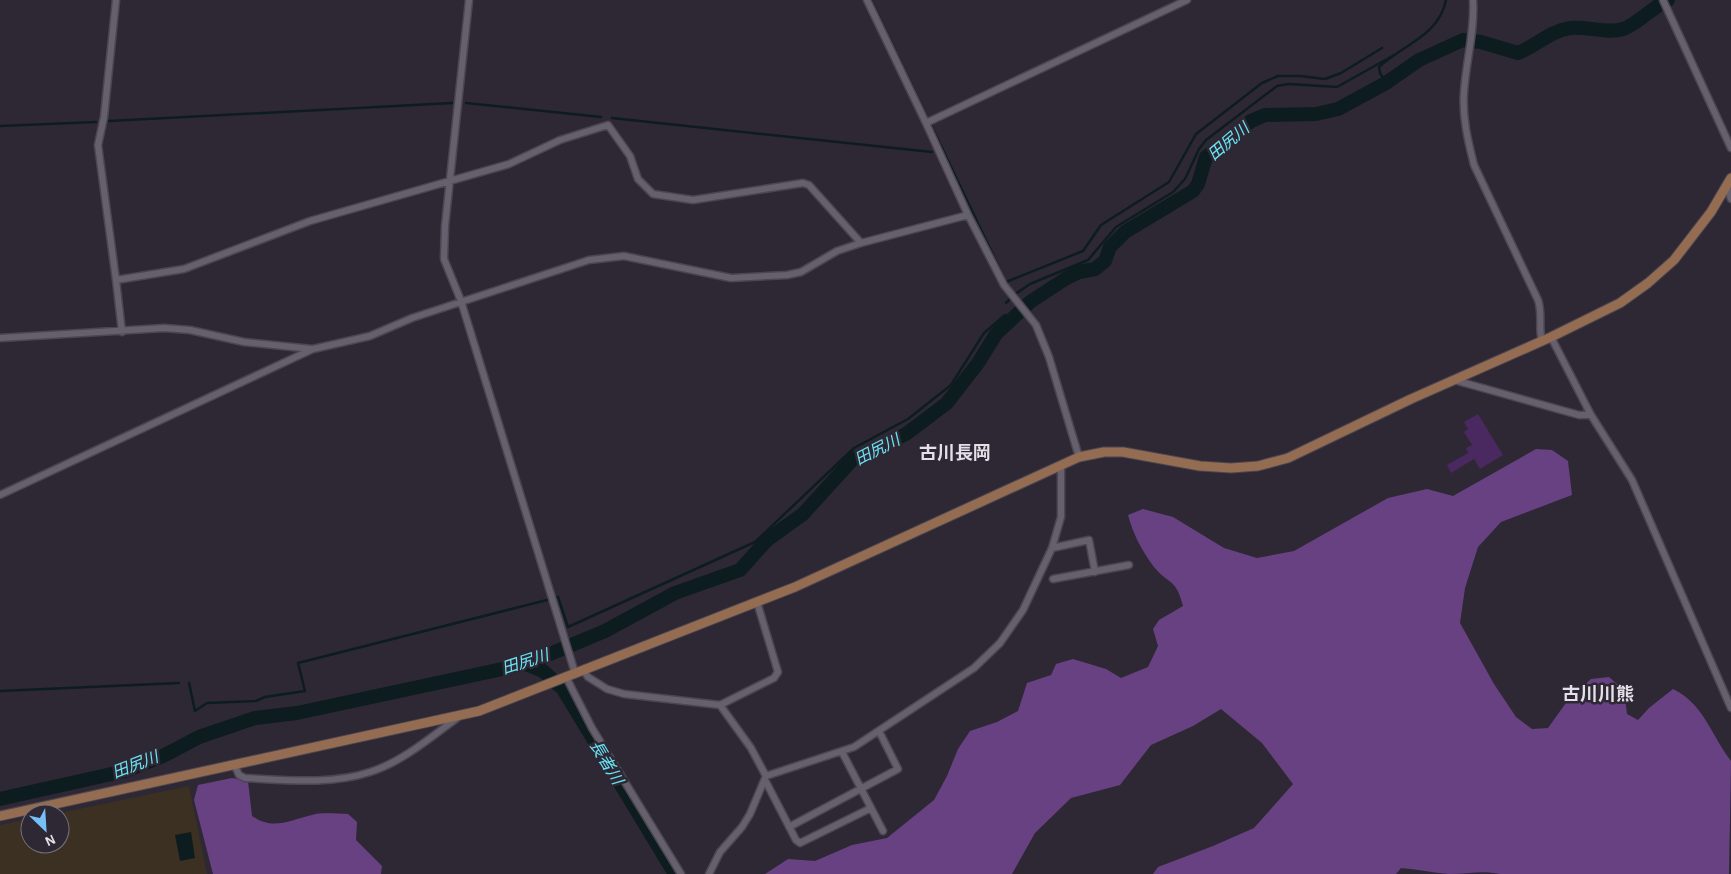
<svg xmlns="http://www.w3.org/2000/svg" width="1731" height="874" font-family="'Alegreya Sans','Noto Sans JP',sans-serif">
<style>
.education{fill:#3b3021}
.green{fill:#49295f}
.forest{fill:#684183}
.water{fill:#0d1d1f}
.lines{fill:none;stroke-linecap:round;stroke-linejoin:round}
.stream{stroke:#0d1d1f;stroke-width:2.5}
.river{stroke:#0d1d1f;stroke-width:14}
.street-casing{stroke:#4c4650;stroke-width:9}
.secondary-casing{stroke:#4c4650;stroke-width:11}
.street{stroke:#665f6d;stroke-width:6}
.secondary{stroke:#946c52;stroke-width:9}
.labels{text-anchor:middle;stroke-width:5;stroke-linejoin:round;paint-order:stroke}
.water-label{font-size:16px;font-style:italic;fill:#69e5f6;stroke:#2e2834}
.quarter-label{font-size:18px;font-weight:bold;fill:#e4e0e8;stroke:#2e2834}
</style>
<rect width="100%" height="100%" fill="#2e2834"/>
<!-- education -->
<path class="education" d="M189 786 207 874H0V825L30 819V844H60V814H55Z"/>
<!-- green -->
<path class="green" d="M1478 414 1503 455 1480 469 1474 459 1451 473 1447 465 1468 453 1466 448 1472 445 1464 432 1468 429 1464 422Z"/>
<!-- forest -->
<path class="forest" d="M1536 449 1552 450 1568 461 1572 495 1501 522 1478 547 1465 588 1460 623 1494 684 1516 717 1532 729 1548 728 1568 700 1591 679 1609 677 1624 690 1627 714 1638 720 1649 708 1673 689C1704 704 1711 735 1731 761L1729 874H1500C1483 870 1467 874 1449 874 1433 873 1417 869 1401 868L1396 874H1153L1158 867 1213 846 1254 828 1293 784 1262 743 1221 709 1193 726 1151 745 1120 785 1071 798 1035 833 1012 874H765L788 859 815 861 852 845 887 838 934 800 947 776 958 749 970 731 997 722 1018 711 1027 683 1051 675 1056 664 1073 659 1106 669 1121 678 1148 667 1158 646 1153 629 1159 620 1183 606C1176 578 1169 585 1154 567 1142 551 1133 534 1128 515L1143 509 1173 517 1224 548 1257 558 1294 551 1388 498 1427 489 1453 496Z
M232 778 248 781 252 816C273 831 290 820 312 815 323 812 336 814 348 814L357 822 356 840 382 866 381 874H213L194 800 198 785Z"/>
<!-- water -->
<path class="water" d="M191 832 195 858 180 861 175 835Z"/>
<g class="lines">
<!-- stream -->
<path class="stream" d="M871 0 927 117
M1386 83 1380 73 1379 67C1402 45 1439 36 1446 0
M466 103 601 117
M612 118 932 152
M109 121 452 103
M931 125 1006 282 1083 251 1101 225 1169 182 1196 134 1262 83 1278 76H1300L1325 79 1341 73 1382 48
M0 126 96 122
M1014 295 1030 284 1088 260 1116 227 1173 192 1185 179 1199 149 1206 140 1277 86 1289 84 1337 87 1396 54
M1006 303 1009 300
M554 598 558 597 568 627 755 542 854 448 908 419 951 385 984 333 1005 315
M189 683 195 711 207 703 256 701 265 697 305 691 298 663 547 600
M0 691 179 683"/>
<!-- river -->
<path class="river" d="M526 664 543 671 563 689 675 874
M0 799 125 771 163 756 199 737 255 718 297 713 526 664 605 631 675 593 740 570 767 540 803 514 853 459 906 434 947 403 978 363 996 334 1030 302 1065 279 1079 272 1095 269 1105 261 1110 247 1125 232 1193 191 1198 184 1206 157 1251 121 1265 115 1316 114 1338 109 1386 83 1419 60 1463 40 1481 42 1518 53C1536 46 1550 31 1570 28 1587 26 1606 34 1623 29 1637 25 1652 7 1668 0"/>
<defs>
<path id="street" d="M116 0 104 117 98 145 116 280
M469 0 445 226 444 259 461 301 575 673
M867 0 926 123
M1473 0C1475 31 1466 61 1464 92 1462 117 1468 141 1474 165L1538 300C1543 315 1538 327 1542 341
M1663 0 1731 148
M1727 187 1731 199
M122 332 116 280 184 269 310 221 509 164 560 140 608 125 630 156 638 179 653 194 693 200 803 183 809 185 861 243
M1551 337 1591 415 1632 480 1731 708
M0 338 164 328 190 330 244 342 312 349
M1454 380 1579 415H1591
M1079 457 1049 357 1036 325 1004 285 968 215 926 123 1187 0
M0 495 313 349 370 336 412 318 589 260 624 256 731 278 787 275 801 272 837 251 861 243 968 215
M1052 548 1089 540 1095 572
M1053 579 1129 565
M583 670 588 677 607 689 624 694 720 705 774 678 778 672 757 602
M566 677 592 728 681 874
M842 752 883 831
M235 766 239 775 245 778C286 780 331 785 370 772 402 762 431 737 457 718
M766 776 854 747 974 668 1000 643 1023 610 1052 548 1061 517V465
M765 780 796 840 800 843 871 808
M789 827 898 769 879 731
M709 874 720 852 742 827 750 814 766 776 751 748 720 705"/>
<path id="secondary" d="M0 816 479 711 795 587 1079 457 1104 452H1123L1200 466 1231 468 1258 466 1288 458 1411 399 1551 337 1620 303 1648 283 1674 260 1711 212 1731 178"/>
</defs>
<!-- street casing -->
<use href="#street" class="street-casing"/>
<!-- secondary casing -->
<use href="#secondary" class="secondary-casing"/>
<!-- street -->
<use href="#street" class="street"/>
<!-- secondary -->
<use href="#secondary" class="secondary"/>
</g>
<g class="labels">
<!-- water labels -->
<g class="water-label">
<text transform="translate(1228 141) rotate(-40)" y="6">田尻川</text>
<text transform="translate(877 449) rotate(-27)" y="6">田尻川</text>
<text transform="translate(525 661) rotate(-18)" y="6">田尻川</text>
<text transform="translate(607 762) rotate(59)" y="6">長者川</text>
<text transform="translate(135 764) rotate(-21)" y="6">田尻川</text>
</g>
<!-- quarter labels -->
<g class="quarter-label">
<text x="955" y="459">古川長岡</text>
<text x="1598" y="700">古川川熊</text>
</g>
</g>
<!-- north arrow -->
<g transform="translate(45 829) rotate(155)"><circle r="24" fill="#2e2834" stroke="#77727c"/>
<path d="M0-4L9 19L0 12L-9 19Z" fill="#77c0f7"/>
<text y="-8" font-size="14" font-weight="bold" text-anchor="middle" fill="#e4e0e8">N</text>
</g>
</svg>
